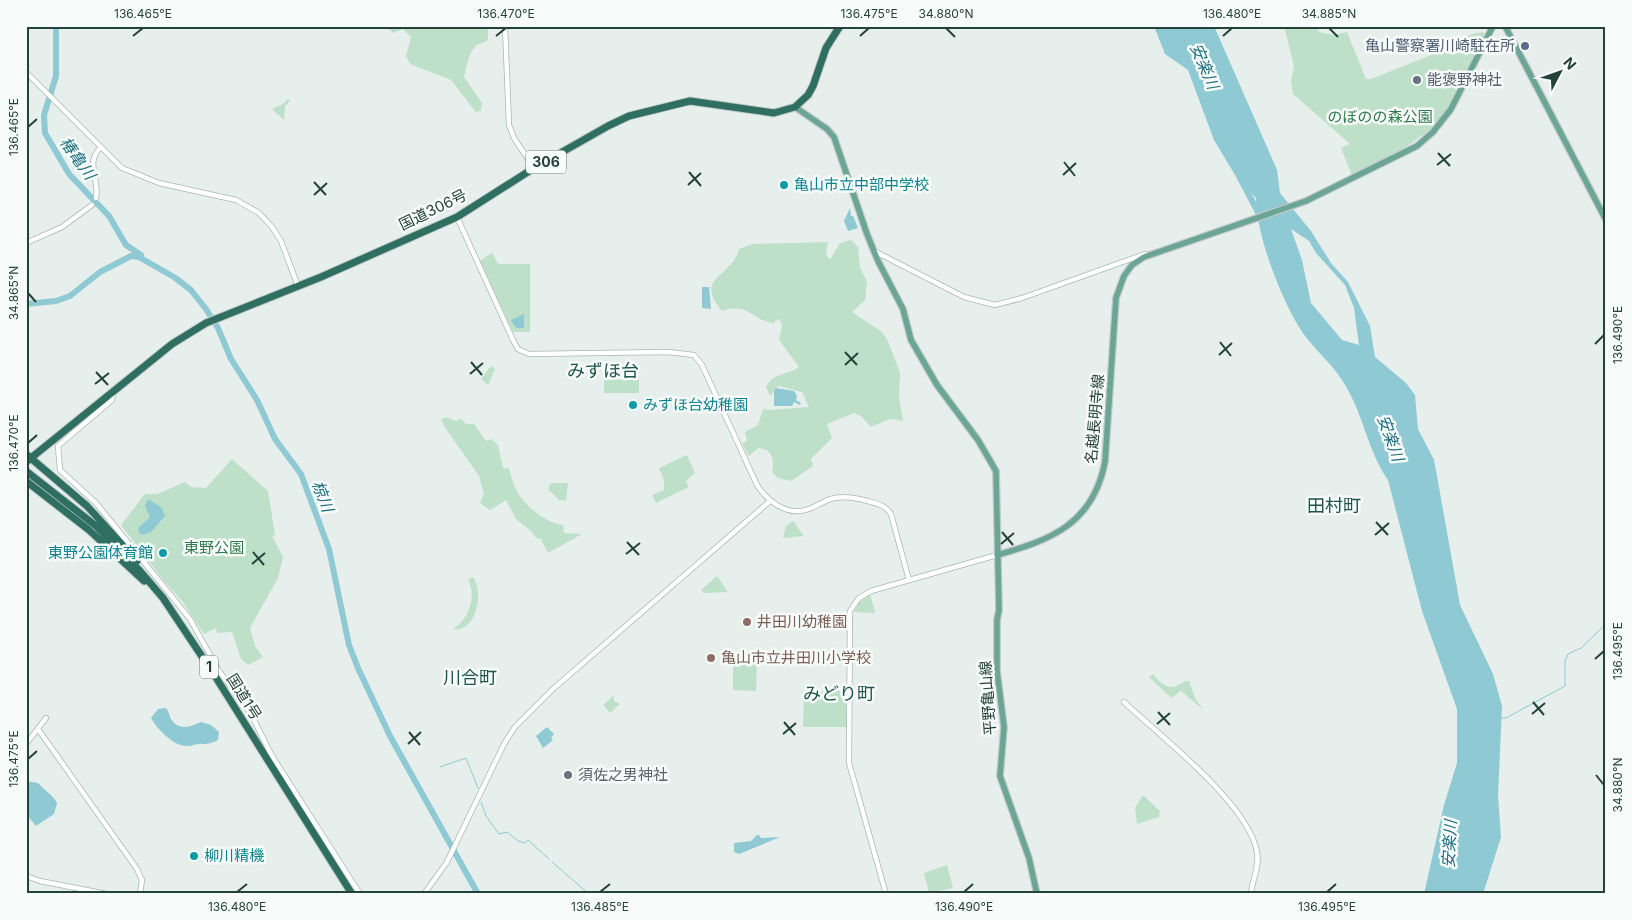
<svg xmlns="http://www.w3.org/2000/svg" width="1632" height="920" font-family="Inter,'Noto Sans JP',sans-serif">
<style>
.green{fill:#bfe0c8}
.water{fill:#8ec9d4;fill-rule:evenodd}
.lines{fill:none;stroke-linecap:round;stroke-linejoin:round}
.stream{stroke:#8ec9d4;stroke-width:1}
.river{stroke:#8ec9d4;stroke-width:6}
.minor-casing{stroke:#a8b8b2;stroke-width:6}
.major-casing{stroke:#c2cac8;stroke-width:8}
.highway-casing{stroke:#c2cac8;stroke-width:9}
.minor{stroke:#fff;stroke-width:4.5}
.major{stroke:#6aa596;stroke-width:5.5}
.highway{stroke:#2f6f62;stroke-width:7}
.ticks{fill:none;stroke:#24423a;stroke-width:2}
.service-dot{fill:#5c6f8a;stroke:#f7fbf9;stroke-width:2}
.worship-dot{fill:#6b7280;stroke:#f7fbf9;stroke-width:2}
.culture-dot{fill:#0f9aa8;stroke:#f7fbf9;stroke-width:2}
.education-dot{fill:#8d6e63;stroke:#f7fbf9;stroke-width:2}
.labels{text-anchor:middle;stroke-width:5;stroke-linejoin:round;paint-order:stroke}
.shield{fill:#f7fbf9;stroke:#637a73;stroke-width:1}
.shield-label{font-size:14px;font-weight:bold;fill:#24423a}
.service-label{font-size:15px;fill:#4e5e75;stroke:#f7fbf9;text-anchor:end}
.worship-label{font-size:15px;fill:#5b616d;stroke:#f7fbf9;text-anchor:start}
.park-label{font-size:15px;fill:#2d7a4b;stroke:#f7fbf9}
.culture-label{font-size:15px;fill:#0d838f;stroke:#f7fbf9;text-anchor:start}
.street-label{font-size:15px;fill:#24423a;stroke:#f7fbf9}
.education-label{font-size:15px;fill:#785e54;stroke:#f7fbf9;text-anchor:start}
.water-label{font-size:16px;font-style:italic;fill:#1c6f80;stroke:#f7fbf9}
.quarter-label{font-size:18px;fill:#1f5548;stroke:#f7fbf9}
.neatline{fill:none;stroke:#24423a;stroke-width:2}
.ticks-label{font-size:12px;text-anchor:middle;fill:#24423a}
</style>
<rect width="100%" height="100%" fill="#e6efeb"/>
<!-- green -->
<path class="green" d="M387 26H488V39C484 44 482 42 477 45 468 52 467 67 464 77L482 103 481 111 476 112 451 80 410 64 406 56 411 37 403 29 393 33Z
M1284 26H1316L1319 32 1334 35 1347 32 1366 79H1371L1441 51 1472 34 1483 32 1485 35 1457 94 1437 122 1433 123 1432 128 1401 151 1352 176 1341 148 1350 144 1293 94 1291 81 1294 66Z
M288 99 290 101 285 106 284 120 272 109 283 104Z
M851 240 858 247 860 267 867 282 865 300 852 312 882 332 888 341 900 373 899 398 903 421 890 419 871 427 861 416 854 413 827 424 832 438 811 459 813 466 791 481 778 478 772 472C775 460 772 449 758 448L749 456 742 444 747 441 745 432 758 425 763 409 769 410 809 407 802 392 778 386 770 396 766 387C773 372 787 376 799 367L779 340 782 326 780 320 778 319 773 323C751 320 750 302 722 311 693 276 732 278 739 249L752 244 828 242 826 254 830 260 840 243Z
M492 253 498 264H530V332H513L480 261Z
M491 366 495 369 488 385 481 379Z
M639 379V393H604V380Z
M447 417 455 421 461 419 466 424H474L486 441 491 439 498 445 503 468H509C511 475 512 481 515 487 522 504 545 523 563 525L564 533 582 534 548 553 541 539 536 538 532 532 516 519 506 500 490 510 480 503 484 494 479 476 444 426 441 419Z
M687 455 695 473 686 481 689 487 656 503 652 495 664 490V480L659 468Z
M232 459 268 491 275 535 272 536 283 557 278 578 250 628 255 646 263 657 248 665 241 659 232 632 217 633 216 628 204 634 183 602 164 581 121 525 145 494H157L185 482 191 487 206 488Z
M551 483H568L566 501 559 500 548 489Z
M793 521 804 536 783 538 786 526Z
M717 576 728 592 704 593 701 590Z
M473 577C484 591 477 633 453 629 469 620 477 595 468 580Z
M870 594 875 613 854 612 860 602Z
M733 658H757L756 691 733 690Z
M1153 674C1163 687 1172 692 1185 681H1189L1196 700 1201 706 1203 718 1201 708 1181 691 1171 698 1149 677Z
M846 691 847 727H803L804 692Z
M614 695V701L620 704 610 713 603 705Z
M1143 795 1160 811 1159 817 1137 824 1135 808Z
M947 865 953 888 929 893 924 873Z"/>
<!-- water -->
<path class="water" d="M1154 26H1214L1277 170 1280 193 1311 231 1331 263 1348 282 1370 326 1375 357 1406 383 1415 395 1418 429 1434 460 1437 476 1460 605 1493 674 1502 706 1498 796 1501 837 1483 894H1424L1444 805 1457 763V709L1422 611 1388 480C1367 450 1363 411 1342 380 1330 361 1311 347 1299 327 1280 296 1256 234 1256 198L1235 175 1214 140 1188 70 1165 54ZM1291 229 1309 241 1316 253 1345 285 1354 308 1359 345 1342 340 1311 303 1302 260Z
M850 208 851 216H853L858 228 848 231 844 221Z
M702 287H709L711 309 702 308Z
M524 314V328H516L511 320Z
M776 388 794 391 797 396 796 400 801 403 800 405 794 402 792 406H774V391Z
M148 499 161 507 165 516 151 532 142 535 139 533 138 528 150 517 145 506Z
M166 708C169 712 169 715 171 719 179 732 192 726 201 722L211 725 219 732 218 740C211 744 207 744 199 744 195 744 192 746 188 746 174 747 157 729 151 718L158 709Z
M547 727 554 734 551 738 553 740 543 748 536 736Z
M26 781 38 783C44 790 53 795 57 803L54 814 36 826 26 814Z
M757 835H759L761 838 780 837 739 854 734 852V843L751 841Z"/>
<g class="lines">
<!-- stream -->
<path class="stream" d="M1500 718H1506L1565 686V661L1568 654 1581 648 1606 624
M440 767 466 758 478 788
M481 802 486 816 499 834 507 832 518 841 525 843 528 840 549 859
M552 862 589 894"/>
<!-- river -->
<path class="river" d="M56 26V76L44 115 45 133 69 174 109 216 126 245 141 255
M1239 176 1260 216
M26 304 56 301 70 296 100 272 131 256 139 257 174 277 191 290 206 309 218 328 231 359 257 400 275 439 301 474 329 549 349 645 358 668 390 736 478 894"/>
<defs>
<path id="minor" d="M505 26 509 125 514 138 534 168
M26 72 122 168 159 183 236 200 259 213 272 227 281 241 298 286
M96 198C100 180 85 163 100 148
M457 217 513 340 518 349 529 354 668 352 694 355 702 365 757 485C768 502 788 517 809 509 817 506 825 500 834 498 846 496 857 498 868 501 878 504 885 505 891 514L909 580
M26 243 62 227 92 205
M874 251 964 297 995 305 1022 298 1145 254
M113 392 112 400 58 446 60 470 96 503 190 619 219 671 250 712 272 756 360 894
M1124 702C1160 736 1249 804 1257 852 1260 866 1252 880 1251 894
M38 729 137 869 142 880 140 894
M26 744 46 718
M26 876 40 881 107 894
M224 894H246
M424 894 447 862 504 744 515 727 553 689 770 501
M886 894 849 763 850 611 859 598 871 591 997 555"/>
<path id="major" d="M1505 26 1606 220
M795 107 827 129 834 137 867 234 878 261 903 309 911 340 937 385 978 440 996 471 999 610 997 620V671L1004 727 1000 776 1029 858 1037 894
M997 555C1051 540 1093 524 1105 462L1116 298 1124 276 1132 265 1144 257 1306 201 1417 146 1433 132 1451 109 1493 26"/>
<path id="highway" d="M26 454 87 506 137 561
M26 462 172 344 206 323 321 277 457 217 534 168 608 126 629 116 690 101 774 113 795 107 808 95 813 86 826 48 840 26
M26 471 96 526 140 571 163 598 215 676 352 894
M26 481 89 530 144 581"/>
</defs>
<!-- minor casing -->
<use href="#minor" class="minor-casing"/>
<!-- major casing -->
<use href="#major" class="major-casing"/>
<!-- highway casing -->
<use href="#highway" class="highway-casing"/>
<!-- minor -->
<use href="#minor" class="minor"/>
<!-- major -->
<use href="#major" class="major"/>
<!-- highway -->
<use href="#highway" class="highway"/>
</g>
<!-- ticks -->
<path class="ticks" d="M946 28 955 37M1329 28 1338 37M133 36 143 28M496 36 506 28M860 36 869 28M1223 36 1232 28M28 127 37 119M1438 153 1450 166M1064 162 1075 176M1437 165 1451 154M689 172 701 186M1063 175 1076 163M314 182 326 195M688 185 701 173M314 195 327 183M28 293 36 302M1220 342 1231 356M1595 344 1604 335M845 352 857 365M1219 355 1232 343M471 362 482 375M845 365 858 353M96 372 108 385M470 374 483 363M95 384 109 373M28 443 37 435M1376 522 1388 535M1002 532 1013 545M1375 535 1389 523M627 542 639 555M1001 544 1014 533M253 552 264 565M626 554 640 543M252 564 265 553M1595 659 1604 651M1533 702 1544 715M1158 712 1170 725M1532 714 1545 703M784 722 795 735M1157 724 1170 713M409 732 420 745M783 734 796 723M408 744 421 732M28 759 37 751M1596 775 1604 785M237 892 247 884M600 892 610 884M964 892 973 884M1327 892 1336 884"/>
<!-- markers -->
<circle class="service-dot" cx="1525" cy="46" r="5"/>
<g class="worship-dot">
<circle cx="1417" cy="80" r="5"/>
<circle cx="568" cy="775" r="5"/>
</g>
<g class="culture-dot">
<circle cx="784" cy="185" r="5"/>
<circle cx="633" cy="405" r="5"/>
<circle cx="163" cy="553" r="5"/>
<circle cx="194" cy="856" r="5"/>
</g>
<g class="education-dot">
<circle cx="747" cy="622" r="5"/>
<circle cx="711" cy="658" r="5"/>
</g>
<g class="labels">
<!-- shield labels -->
<g class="shield">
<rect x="526" y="150.5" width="40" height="23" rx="4"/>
<rect x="200" y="655.5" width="18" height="23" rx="4"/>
</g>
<g class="shield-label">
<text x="546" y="167">306</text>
<text x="209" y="672">1</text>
</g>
<!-- service labels -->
<g class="service-label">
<text x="1515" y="51">亀山警察署川崎駐在所</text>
</g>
<!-- worship labels -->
<g class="worship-label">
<text x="1427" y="85">能褒野神社</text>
<text x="578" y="780">須佐之男神社</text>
</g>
<!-- park labels -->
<g class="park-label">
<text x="1380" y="122">のぼのの森公園</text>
<text x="214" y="553">東野公園</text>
</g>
<!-- culture labels -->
<g class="culture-label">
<text x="794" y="190">亀山市立中部中学校</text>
<text x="643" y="410">みずほ台幼稚園</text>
<text x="153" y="558" text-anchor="end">東野公園体育館</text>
<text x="204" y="861">柳川精機</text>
</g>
<!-- street labels -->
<g class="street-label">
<text transform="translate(433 210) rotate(-26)" y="5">国道306号</text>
<text transform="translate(1095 419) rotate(-85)" y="5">名越長明寺線</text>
<text transform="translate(244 697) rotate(58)" y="5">国道1号</text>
<text transform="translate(988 698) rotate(-94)" y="5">平野亀山線</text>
</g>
<!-- education labels -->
<g class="education-label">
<text x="757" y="627">井田川幼稚園</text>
<text x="721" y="663">亀山市立井田川小学校</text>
</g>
<!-- water labels -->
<g class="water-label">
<text transform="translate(1205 66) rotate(67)" y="6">安楽川</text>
<text transform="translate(78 158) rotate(54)" y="6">椿亀川</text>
<text transform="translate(1391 438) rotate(70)" y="6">安楽川</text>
<text transform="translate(323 496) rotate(69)" y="6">椋川</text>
<text transform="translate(1449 844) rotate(-87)" y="6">安楽川</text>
</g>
<!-- quarter labels -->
<g class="quarter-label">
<text x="603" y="377">みずほ台</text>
<text x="1334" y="512">田村町</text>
<text x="470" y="684">川合町</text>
<text x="839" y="700">みどり町</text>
</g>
</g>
<!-- border -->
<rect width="1632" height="920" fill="none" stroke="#f7fbf9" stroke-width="55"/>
<!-- north arrow -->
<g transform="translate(1560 72) rotate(49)" stroke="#f7fbf9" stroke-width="4" paint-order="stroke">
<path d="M0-4L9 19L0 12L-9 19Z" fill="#24423a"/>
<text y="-8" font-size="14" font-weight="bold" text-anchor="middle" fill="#24423a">N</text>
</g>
<rect x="28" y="28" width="1576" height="864" class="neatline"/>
<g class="ticks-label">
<text x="143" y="18">136.465°E</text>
<text x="506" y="18">136.470°E</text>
<text x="869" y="18">136.475°E</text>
<text x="946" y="18">34.880°N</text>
<text x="1232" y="18">136.480°E</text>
<text x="1329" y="18">34.885°N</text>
<text transform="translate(14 127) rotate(-90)" y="4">136.465°E</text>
<text transform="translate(14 293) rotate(-90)" y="4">34.865°N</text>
<text transform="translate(1618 335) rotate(-90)" y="4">136.490°E</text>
<text transform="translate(14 443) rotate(-90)" y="4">136.470°E</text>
<text transform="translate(1618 651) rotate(-90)" y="4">136.495°E</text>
<text transform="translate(14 759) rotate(-90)" y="4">136.475°E</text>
<text transform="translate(1618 785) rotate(-90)" y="4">34.880°N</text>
<text x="237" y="911">136.480°E</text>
<text x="600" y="911">136.485°E</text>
<text x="964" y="911">136.490°E</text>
<text x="1327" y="911">136.495°E</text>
</g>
</svg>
